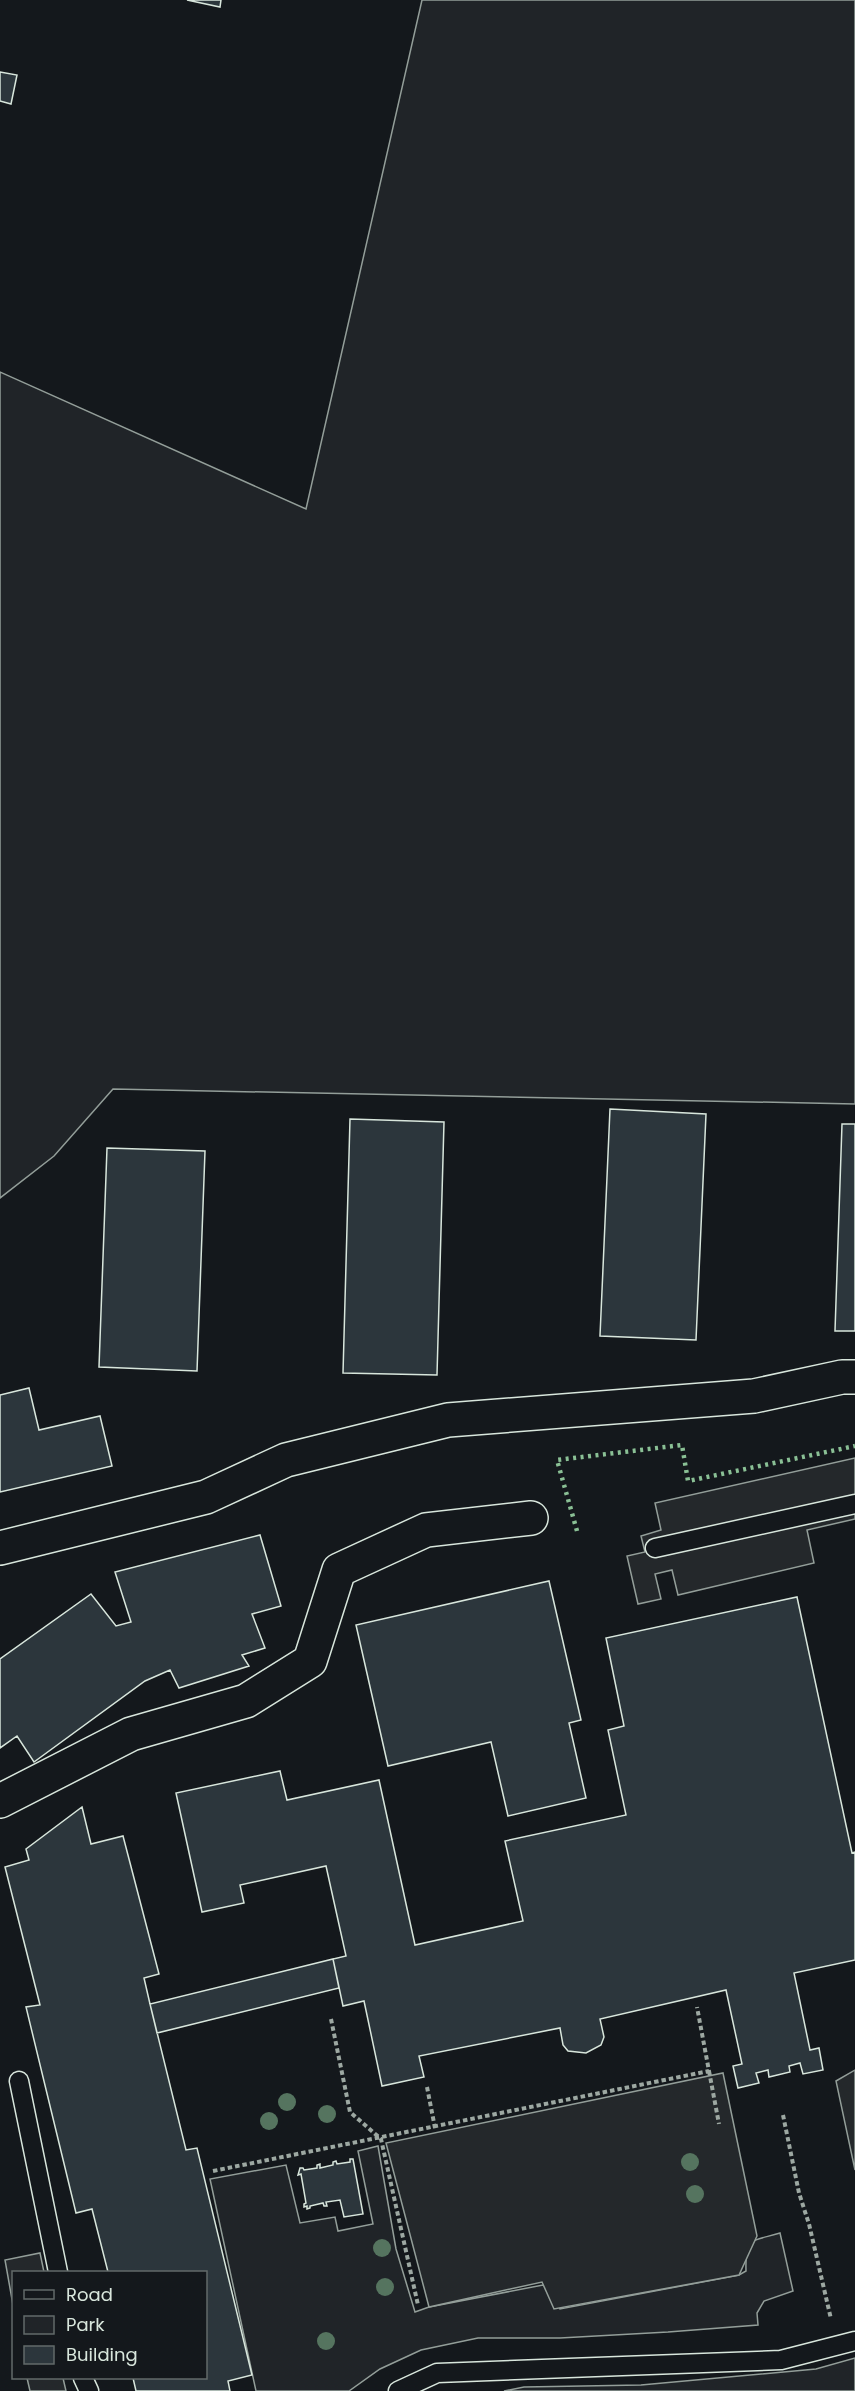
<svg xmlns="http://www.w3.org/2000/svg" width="855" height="2391" font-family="Poppins,sans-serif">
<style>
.green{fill:#202428;stroke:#939e99;stroke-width:1.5}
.parking{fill:#24282b;stroke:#939e99;stroke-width:1.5}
.building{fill:#2c363c;stroke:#d8e6dc;stroke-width:1.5}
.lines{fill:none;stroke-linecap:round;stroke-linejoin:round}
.service-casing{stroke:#d8e6dc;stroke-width:21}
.minor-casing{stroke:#d8e6dc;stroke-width:36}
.path{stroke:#9da8a2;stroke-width:4;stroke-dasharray:4.5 3;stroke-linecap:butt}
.service{stroke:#14181c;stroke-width:18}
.minor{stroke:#14181c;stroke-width:33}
.hedge{stroke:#8ac095;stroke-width:4.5;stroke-dasharray:3 4.5;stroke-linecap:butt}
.tree{fill:#55745f}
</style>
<rect width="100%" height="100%" fill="#14181c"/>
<!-- green -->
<path class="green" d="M422 0H855V1104L113 1089 54 1156 0 1198V372L306 509Z
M378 2146 396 2249 415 2312 429 2307 543 2285 551 2287 560 2309 739 2275 746 2271C745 2237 750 2242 780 2233L793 2291 764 2301 757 2313 758 2325 668 2332 560 2338H478L421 2350 380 2369 349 2391H256L210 2179 286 2165 300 2223 335 2217 338 2231 373 2224 358 2151Z
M855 2358V2391H504L524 2387 641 2385 816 2369Z"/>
<!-- parking -->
<path class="parking" d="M855 1458V1519L807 1530 814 1563 678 1595 672 1570 655 1574 661 1599 638 1604 627 1556 645 1552 641 1536 661 1530 655 1503Z
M855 2070V2170L836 2081Z
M723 2073 757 2236 739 2275 554 2309 542 2282 429 2307 386 2143Z
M40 2253 44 2272H14L13 2305 5 2260Z
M27 2378H63L66 2391H30Z"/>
<!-- building -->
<path class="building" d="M187 0H221L220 7Z
M0 72 17 75 11 104 0 101Z
M610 1109 706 1114 696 1340 600 1336Z
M350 1119 444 1122 437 1375 343 1373Z
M842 1124H855V1331H835Z
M107 1148 205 1151 197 1371 99 1367Z
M29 1388 39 1430 100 1416 112 1466 0 1492V1395Z
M260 1535 281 1606 252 1614 265 1648 242 1655 249 1666 179 1688 170 1670 145 1681 34 1762 17 1736 0 1748V1659L91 1594 116 1626 131 1622 115 1572Z
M549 1581 581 1720 569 1723 586 1798 508 1816 491 1742 388 1766 356 1625Z
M797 1597 852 1853 855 1852V1960L794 1973 810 2050 819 2048 823 2070 803 2074 800 2063 789 2066 790 2072 769 2077 768 2070 756 2073 759 2083 738 2088 733 2066 742 2064 726 1990 600 2019 604 2037 601 2045 586 2053 568 2051 563 2045 560 2028 419 2056 424 2077 382 2086 364 2001 343 2006 333 1959 346 1956 326 1866 240 1885 244 1903 202 1912 176 1793 280 1771 287 1800 379 1780 415 1945 523 1921 505 1841 626 1815 608 1730 624 1726 606 1638Z
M82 1807 91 1844 123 1836 159 1974 144 1978 150 2004 186 2150 197 2148 252 2375 228 2381 230 2391H136L133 2378H206V2272H108L92 2209 76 2213 26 2007 40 2005 5 1867 29 1860 26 1849Z
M333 1959 339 1988 157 2033 150 2004Z
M350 2159H353L363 2214 344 2217 340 2200 326 2202 327 2206H324L323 2203 310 2206V2208L307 2209V2206L304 2207V2204L306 2203 301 2174 298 2175 300 2168H303L304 2170 317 2168V2165L320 2164V2168L333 2165V2162L336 2161 337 2164 350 2162Z"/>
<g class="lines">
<defs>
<path id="service" d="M655 1548 855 1504
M19 2081 58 2272
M83 2378 89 2391
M398 2391 437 2373 781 2360 855 2341"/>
<path id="minor" d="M0 1548 206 1497 286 1460 448 1420 754 1396 842 1377H855
M0 1801 131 1734 246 1701 310 1661 339 1570 426 1530 531 1518"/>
</defs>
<!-- service casing -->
<use href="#service" class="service-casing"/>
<!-- minor casing -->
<use href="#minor" class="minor-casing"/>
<!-- path -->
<path class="path" d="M331 2019 350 2112 381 2139 418 2305
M709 2071 719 2124
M427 2087 435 2128
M783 2115 799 2193 809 2224 831 2319
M213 2171 709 2071 697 2007"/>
<!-- service -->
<use href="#service" class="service"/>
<!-- minor -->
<use href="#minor" class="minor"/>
<!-- hedge -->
<path class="hedge" d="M577 1531 557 1460 682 1445 688 1481 855 1446"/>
</g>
<!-- trees -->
<g class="tree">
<circle cx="287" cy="2102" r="9"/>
<circle cx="327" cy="2114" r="9"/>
<circle cx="269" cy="2121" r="9"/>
<circle cx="690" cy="2162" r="9"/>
<circle cx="695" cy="2194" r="9"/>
<circle cx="382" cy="2248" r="9"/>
<circle cx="385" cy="2287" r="9"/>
<circle cx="326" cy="2341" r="9"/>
</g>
<!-- legend -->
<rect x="12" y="2271" width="195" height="108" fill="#14181c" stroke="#626a69" stroke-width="1.5"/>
<rect x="24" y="2290" width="30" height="9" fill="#14181c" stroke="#626a69" stroke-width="1.5"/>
<text x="66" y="2301" font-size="18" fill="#d8e6dc">Road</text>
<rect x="24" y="2316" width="30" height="18" fill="#202428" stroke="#626a69" stroke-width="1.5"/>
<text x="66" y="2331" font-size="18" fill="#d8e6dc">Park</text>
<rect x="24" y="2346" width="30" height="18" fill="#2c363c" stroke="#626a69" stroke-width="1.5"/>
<text x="66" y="2361" font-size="18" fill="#d8e6dc">Building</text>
</svg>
